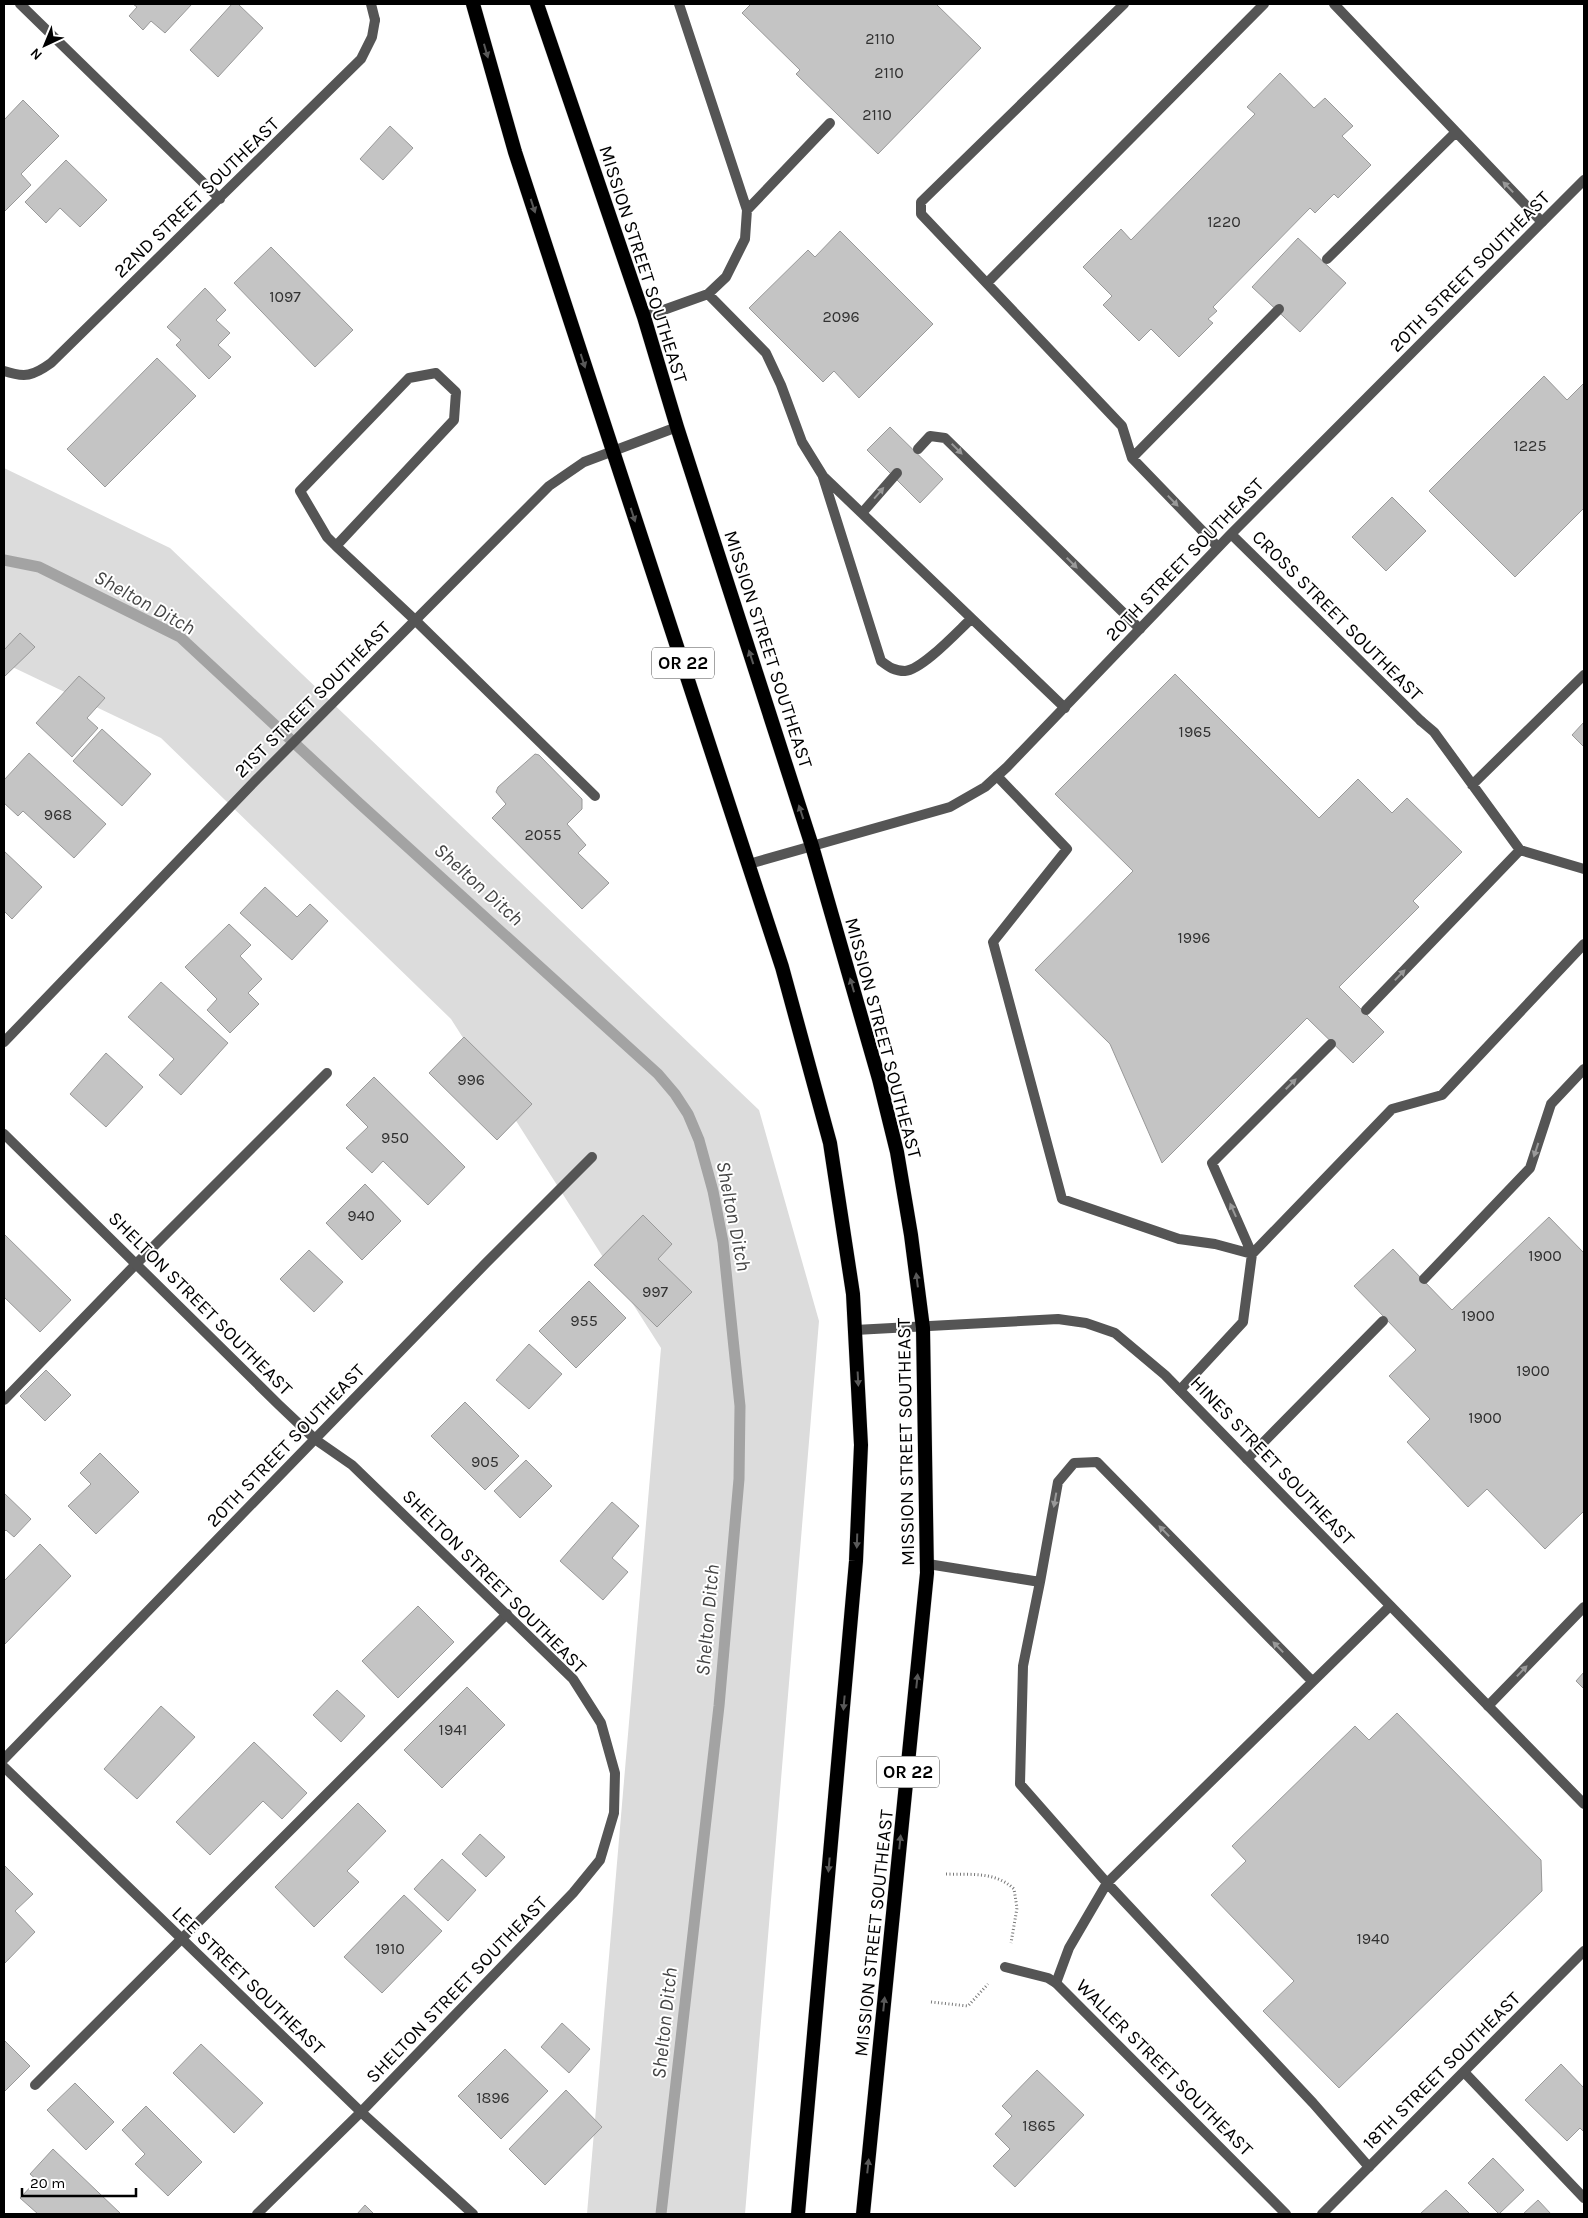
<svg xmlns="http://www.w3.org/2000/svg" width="1588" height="2218" font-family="Karla,sans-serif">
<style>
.green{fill:#dcdcdc}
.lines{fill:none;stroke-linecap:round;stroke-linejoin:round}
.stream{stroke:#a3a3a3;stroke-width:11}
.building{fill:#c4c4c4;stroke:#999}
.trunk-casing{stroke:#dbdbdb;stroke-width:15}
.path{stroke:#777;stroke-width:3;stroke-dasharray:1 2.5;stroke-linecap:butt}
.service{stroke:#555;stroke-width:10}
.minor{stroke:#555;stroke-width:10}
.tertiary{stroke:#555;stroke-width:10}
.trunk{stroke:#000;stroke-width:14}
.oneway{fill:#595959}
.oneway2{fill:#999}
.labels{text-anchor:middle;stroke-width:4;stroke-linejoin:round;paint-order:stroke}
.number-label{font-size:16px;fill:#313131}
.shield{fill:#fff;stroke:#4c4c4c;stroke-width:1}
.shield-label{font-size:18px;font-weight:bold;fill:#000}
.street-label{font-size:19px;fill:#000;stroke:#fff}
.water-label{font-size:20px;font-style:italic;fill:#444;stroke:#fff}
</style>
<rect width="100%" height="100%" fill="#fff"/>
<!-- green -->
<path class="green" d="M4 468 170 548 759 1110 819 1321 745 2214H587L661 1348 451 1019 161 738 4 663Z"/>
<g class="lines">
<!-- stream -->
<path class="stream" d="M4 560 39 567 180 637 359 803 658 1074 675 1094 688 1114 699 1140 713 1191 723 1242 740 1406 739 1479 719 1706 661 2214"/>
</g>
<!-- building -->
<path class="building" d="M133 4H192L165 33 151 21 143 30 129 16 137 7Z
M232 4H238L263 28 218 77 190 50Z
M751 4H936L981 48 878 154 796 74 800 70 742 13Z
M1280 73 1314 108 1325 98 1353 126 1342 136 1371 165 1338 198 1334 194 1315 213 1310 208 1213 307 1217 311 1208 319 1213 323 1179 357 1151 329 1139 341 1103 305 1112 296 1083 267 1121 229 1131 240 1255 114 1247 107Z
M23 100 59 136 21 174 31 185 4 212V120Z
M390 126 413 148 383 180 360 159Z
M66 160 107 200 80 227 60 208 46 223 25 202Z
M840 231 933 324 859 398 834 371 823 382 749 308 808 250 815 257Z
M1298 238 1346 283 1300 332 1252 287Z
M271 247 353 330 315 367 234 283Z
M205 288 226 310 216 320 230 333 218 345 231 357 209 379 176 345 181 340 167 327Z
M157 358 196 396 105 487 67 449Z
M1544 376 1567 400 1584 383V508L1515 577 1429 491Z
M890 427 943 479 920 503 867 450Z
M1392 497 1426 531 1386 571 1352 537Z
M20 633 35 647 4 677V650Z
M1175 674 1319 818 1358 779 1392 813 1407 798 1462 852 1413 901 1419 907 1339 987 1384 1032 1353 1063 1307 1018 1162 1163 1110 1044 1035 970 1133 871 1055 794Z
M79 676 105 698 87 718 98 728 72 757 36 723Z
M1584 722V747L1572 735Z
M102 729 151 774 122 806 73 761Z
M29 753 106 824 74 858 23 811 18 816 4 803V780Z
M535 754 539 755 582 799V809L567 824 586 845 578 853 609 883 582 909 492 818 506 804 496 792 498 787Z
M4 851 42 887 12 919 4 911Z
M265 887 297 917 310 904 328 921 292 960 240 913Z
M229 924 251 945 240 956 262 979 248 993 259 1004 230 1033 207 1010 217 999 185 967Z
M161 982 228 1043 181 1095 159 1075 174 1059 128 1017Z
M464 1037 532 1104 497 1140 429 1073Z
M106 1053 143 1087 106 1127 70 1094Z
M374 1077 465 1167 428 1205 383 1161 372 1173 346 1148 368 1127 346 1105Z
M365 1184 401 1221 362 1260 326 1223Z
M643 1215 672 1244 658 1259 692 1292 657 1327 594 1265Z
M1549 1217 1584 1253V1511L1545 1549 1487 1489 1468 1507 1407 1442 1430 1419 1389 1376 1416 1350 1354 1286 1393 1249 1452 1310Z
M4 1234 71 1300 40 1332 4 1297Z
M309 1250 343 1282 314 1312 280 1279Z
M589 1281 626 1318 576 1368 539 1331Z
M529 1344 562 1374 529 1409 496 1380Z
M46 1370 71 1395 45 1421 20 1396Z
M465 1402 519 1456 485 1490 431 1436Z
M100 1453 139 1492 96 1534 68 1506 91 1484 80 1473Z
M526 1460 552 1486 520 1518 494 1491Z
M4 1493 31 1519 14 1537 6 1530 4 1532Z
M612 1502 639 1526 612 1558 628 1572 603 1600 560 1561Z
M40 1544 71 1576 4 1645V1581Z
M418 1606 454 1642 398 1698 362 1661Z
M1584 1672V1689L1576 1681Z
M467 1687 505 1725 442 1788 404 1750Z
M337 1690 365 1716 341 1742 313 1715Z
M161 1706 195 1737 137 1799 104 1769Z
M1397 1713 1541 1860 1542 1891 1339 2088 1263 2011 1294 1981 1211 1895 1246 1861 1232 1846 1355 1726 1369 1740Z
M254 1742 307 1793 282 1819 263 1801 210 1855 176 1822Z
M358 1803 386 1831 347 1871 359 1882 314 1927 275 1887Z
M480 1834 505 1857 486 1877 462 1854Z
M442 1859 476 1890 448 1921 414 1889Z
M4 1865 33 1894 15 1911 35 1932 4 1964Z
M404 1895 442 1931 382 1993 344 1957Z
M562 2023 590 2049 569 2073 541 2047Z
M4 2040 30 2066 4 2092Z
M201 2044 263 2103 234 2133 173 2073Z
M505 2049 548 2091 501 2139 458 2096Z
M1561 2064 1584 2088V2132L1580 2128 1567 2141 1525 2100Z
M1037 2070 1084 2115 1015 2187 993 2166 1010 2149 995 2134 1012 2116 1002 2106Z
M75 2083 114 2122 86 2150 47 2110Z
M566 2090 602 2127 545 2185 509 2149Z
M146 2106 202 2162 168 2196 135 2164 145 2154 122 2130Z
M53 2149 121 2214H38L20 2198 37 2180 30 2174Z
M1493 2158 1524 2190 1499 2214 1468 2183Z
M1446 2190 1470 2214H1420Z
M1538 2200 1551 2214H1523Z
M365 2205 374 2214H357Z"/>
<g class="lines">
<defs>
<path id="trunk" d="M473 4 515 152 782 967 830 1143 853 1294 861 1445 856 1561 798 2214
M537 4 644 317 677 427 812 846 879 1079 897 1152 911 1235 923 1328 927 1573 863 2214"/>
</defs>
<!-- trunk casing -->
<use href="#trunk" class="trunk-casing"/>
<!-- path -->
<path class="path" d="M946 1874C970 1875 995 1871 1014 1889L1017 1908 1011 1943
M931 2002 968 2006 988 1984"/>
<!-- service -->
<path class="service" d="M371 4 375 20
M1124 4 921 202V214L1122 426 1132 458 1218 547
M1334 4 1542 222
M747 210 830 123
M1327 259 1456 132
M987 283 1264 4
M708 294 766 353 781 385 802 442 823 476 1065 708
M644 317 708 294 726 277 745 239 747 210 679 4
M918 449 930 436 945 438 1140 629
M1132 458 1279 309
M823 477 881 661C889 667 894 671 905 671 922 670 958 631 971 619
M862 513 897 473
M336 546 454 420 456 392 436 373 409 378 300 491 327 537 336 546 415 620 595 796
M1421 721 1434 732 1520 850 1584 869
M997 776 1067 849 993 942 1062 1199 1179 1239 1215 1244 1252 1254 1392 1109 1442 1095 1584 944
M1472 785 1584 675
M1366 1010 1520 850
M1424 1279 1530 1168 1551 1104 1584 1069
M1180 1390 1243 1322 1252 1254 1212 1163 1331 1044
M4 1400 136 1264 327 1073
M1247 1459 1383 1321
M928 1564 1040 1582 1023 1666 1020 1784 1107 1883 1069 1948 1056 1983
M1040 1582 1058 1482 1074 1463 1097 1462 1312 1681
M1488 1706 1584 1607
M1464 2072 1584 2198
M35 2085 507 1614
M1369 2167 1313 2103 1107 1883 1390 1606"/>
<!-- minor -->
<path class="minor" d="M20 4 220 199
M4 371C25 378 33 376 51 363L361 59 372 37 375 20
M1231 534 1421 721
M749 864 950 807 985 787 1007 767 1231 534 1584 180
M4 1042 257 779 549 486 584 462 677 427
M4 1134 279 1405 316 1440 352 1465 573 1679 601 1723 615 1773 614 1813 600 1860 573 1893 361 2112 257 2214
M4 1759 486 1263 592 1157
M4 1767 361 2112 473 2214
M1005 1967 1048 1978 1056 1983 1286 2214
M1322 2214 1584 1951"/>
<!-- tertiary -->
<path class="tertiary" d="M855 1330 1058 1319 1086 1323 1115 1333 1165 1375 1584 1804"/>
<!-- trunk -->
<use href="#trunk" class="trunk"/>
</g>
<!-- one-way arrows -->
<defs><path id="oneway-solid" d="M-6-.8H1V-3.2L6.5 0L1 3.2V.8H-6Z" transform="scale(1.25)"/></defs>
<g class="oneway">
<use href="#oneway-solid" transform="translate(486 51) rotate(74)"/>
<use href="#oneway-solid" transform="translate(533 206) rotate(72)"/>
<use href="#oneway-solid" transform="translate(583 361) rotate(72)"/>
<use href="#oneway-solid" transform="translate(633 515) rotate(72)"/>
<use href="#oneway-solid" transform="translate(751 657) rotate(-108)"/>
<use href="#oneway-solid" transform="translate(801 812) rotate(-108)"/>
<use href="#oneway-solid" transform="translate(852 985) rotate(-106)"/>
<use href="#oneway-solid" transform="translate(917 1280) rotate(-97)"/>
<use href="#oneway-solid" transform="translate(858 1379) rotate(87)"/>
<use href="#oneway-solid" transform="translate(857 1541) rotate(92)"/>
<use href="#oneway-solid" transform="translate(917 1681) rotate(-84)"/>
<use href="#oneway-solid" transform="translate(844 1703) rotate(95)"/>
<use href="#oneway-solid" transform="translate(900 1842) rotate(-84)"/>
<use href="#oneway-solid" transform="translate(829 1865) rotate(95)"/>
<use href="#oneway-solid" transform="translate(884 2004) rotate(-84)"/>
<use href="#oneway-solid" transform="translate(868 2166) rotate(-84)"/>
</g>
<g class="oneway2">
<use href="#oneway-solid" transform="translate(1508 187) rotate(-134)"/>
<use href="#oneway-solid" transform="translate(957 449) rotate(45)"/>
<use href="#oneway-solid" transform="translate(879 493) rotate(-49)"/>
<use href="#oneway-solid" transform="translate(1173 501) rotate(46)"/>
<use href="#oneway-solid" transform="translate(1072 563) rotate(45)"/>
<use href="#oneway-solid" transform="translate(1400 975) rotate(-46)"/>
<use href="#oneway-solid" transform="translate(1291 1084) rotate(-45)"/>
<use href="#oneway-solid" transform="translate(1536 1150) rotate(108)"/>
<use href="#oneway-solid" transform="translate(1233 1210) rotate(-114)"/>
<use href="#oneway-solid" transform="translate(1055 1500) rotate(100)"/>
<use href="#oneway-solid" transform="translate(1164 1531) rotate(-134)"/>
<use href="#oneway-solid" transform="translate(1278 1647) rotate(-134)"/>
<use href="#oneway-solid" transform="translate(1522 1671) rotate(-46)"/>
</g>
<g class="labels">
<!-- number labels -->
<g class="number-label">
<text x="880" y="44">2110</text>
<text x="889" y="78">2110</text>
<text x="877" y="120">2110</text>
<text x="1224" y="227">1220</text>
<text x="285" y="302">1097</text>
<text x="841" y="322">2096</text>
<text x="1530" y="451">1225</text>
<text x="1195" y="737">1965</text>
<text x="58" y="820">968</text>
<text x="543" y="840">2055</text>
<text x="1194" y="943">1996</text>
<text x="471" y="1085">996</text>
<text x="395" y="1143">950</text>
<text x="361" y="1221">940</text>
<text x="1545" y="1261">1900</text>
<text x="655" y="1297">997</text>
<text x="1478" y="1321">1900</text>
<text x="584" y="1326">955</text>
<text x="1533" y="1376">1900</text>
<text x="1485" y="1423">1900</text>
<text x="485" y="1467">905</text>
<text x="453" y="1735">1941</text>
<text x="1373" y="1944">1940</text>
<text x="390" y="1954">1910</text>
<text x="493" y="2103">1896</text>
<text x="1039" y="2131">1865</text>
</g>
<!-- shield labels -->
<g class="shield">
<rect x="652" y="647.5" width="62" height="31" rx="4"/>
<rect x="877" y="1756.5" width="62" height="31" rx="4"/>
</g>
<g class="shield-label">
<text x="683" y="669">OR 22</text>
<text x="908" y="1778">OR 22</text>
</g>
<!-- street labels -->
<g class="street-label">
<text transform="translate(196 197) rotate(-44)" y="7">22ND STREET SOUTHEAST</text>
<text transform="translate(644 264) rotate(72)" y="7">MISSION STREET SOUTHEAST</text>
<text transform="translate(1469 271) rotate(-45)" y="7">20TH STREET SOUTHEAST</text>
<text transform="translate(1184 559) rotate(-46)" y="7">20TH STREET SOUTHEAST</text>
<text transform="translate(1338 615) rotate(45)" y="7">CROSS STREET SOUTHEAST</text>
<text transform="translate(769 649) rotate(72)" y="7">MISSION STREET SOUTHEAST</text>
<text transform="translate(312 699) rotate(-45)" y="7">21ST STREET SOUTHEAST</text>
<text transform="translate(884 1038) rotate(75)" y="7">MISSION STREET SOUTHEAST</text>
<text transform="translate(201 1303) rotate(45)" y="7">SHELTON STREET SOUTHEAST</text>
<text transform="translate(905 1442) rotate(-91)" y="7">MISSION STREET SOUTHEAST</text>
<text transform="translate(285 1445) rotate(-46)" y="7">20TH STREET SOUTHEAST</text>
<text transform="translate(1273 1460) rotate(46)" y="7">HINES STREET SOUTHEAST</text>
<text transform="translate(495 1581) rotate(45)" y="7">SHELTON STREET SOUTHEAST</text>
<text transform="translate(873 1933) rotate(-84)" y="7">MISSION STREET SOUTHEAST</text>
<text transform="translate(249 1980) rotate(44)" y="7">LEE STREET SOUTHEAST</text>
<text transform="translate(456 1989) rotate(-46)" y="7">SHELTON STREET SOUTHEAST</text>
<text transform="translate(1165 2067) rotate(45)" y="7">WALLER STREET SOUTHEAST</text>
<text transform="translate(1441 2070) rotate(-45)" y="7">18TH STREET SOUTHEAST</text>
</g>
<!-- water labels -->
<g class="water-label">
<text transform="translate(145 602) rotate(29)" y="7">Shelton Ditch</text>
<text transform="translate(479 884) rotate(42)" y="7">Shelton Ditch</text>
<text transform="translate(734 1216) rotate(79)" y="7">Shelton Ditch</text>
<text transform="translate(707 1620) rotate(-85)" y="7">Shelton Ditch</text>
<text transform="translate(664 2023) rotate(-84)" y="7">Shelton Ditch</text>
</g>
</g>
<!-- border -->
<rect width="1588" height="2218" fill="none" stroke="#000000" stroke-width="10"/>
<!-- north arrow -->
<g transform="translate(45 45) rotate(224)" stroke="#ffffff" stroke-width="4" paint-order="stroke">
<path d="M0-4L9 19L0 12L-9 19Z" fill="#000000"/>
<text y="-8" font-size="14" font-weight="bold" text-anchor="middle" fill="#000000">N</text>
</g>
<!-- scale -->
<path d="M22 2188v8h114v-8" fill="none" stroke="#000000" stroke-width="2.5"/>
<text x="30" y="2188" font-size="15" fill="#000000" stroke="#ffffff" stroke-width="4" paint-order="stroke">20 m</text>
</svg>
